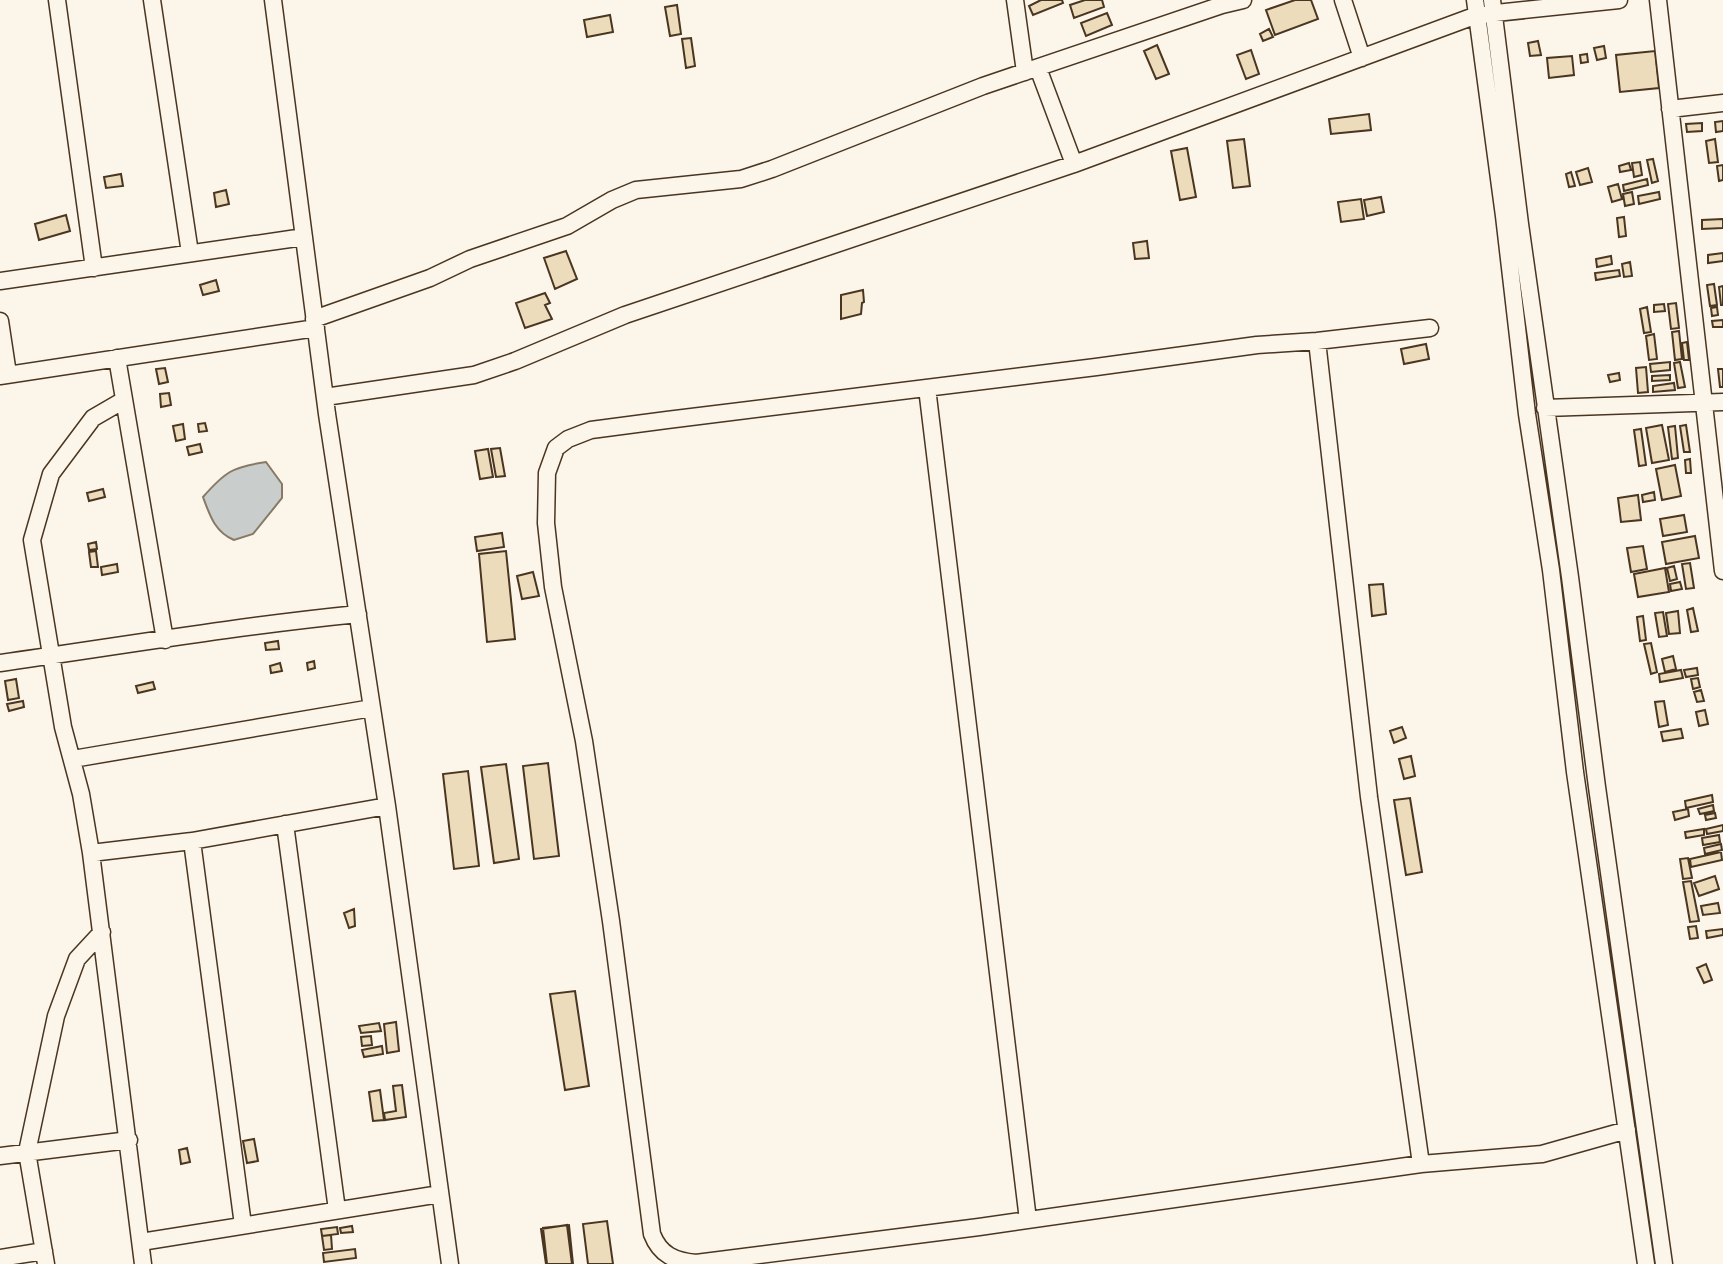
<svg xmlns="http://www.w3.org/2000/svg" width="1723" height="1264" font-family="'Titillium Web',sans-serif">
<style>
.water{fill:#c9cecd;stroke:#887966;stroke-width:2}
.building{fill:#ecdcbc;stroke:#4a3520;stroke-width:2}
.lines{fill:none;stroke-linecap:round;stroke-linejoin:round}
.minor-casing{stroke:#4a3520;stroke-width:19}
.minor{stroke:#fbf6e9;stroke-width:16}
</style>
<rect width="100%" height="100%" fill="#fbf6e9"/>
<!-- water -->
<path class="water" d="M266 462 282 484V498L253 534 234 540C215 532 210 516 203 497 225 472 232 467 266 462Z"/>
<!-- building -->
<path class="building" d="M1041 0H1062L1063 3 1033 15 1029 6Z
M1085 0H1102L1104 7 1074 18 1070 5Z
M1295 0H1311L1318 19 1275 35 1266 10Z
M677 5 681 34 670 36 665 7Z
M1107 13 1112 25 1086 36 1081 23Z
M610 15 613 32 587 37 584 20Z
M1269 29 1273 37 1263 41 1260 34Z
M691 38 695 66 686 68 682 39Z
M1538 41 1541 55 1530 56 1528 43Z
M1157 45 1169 74 1156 79 1144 51Z
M1604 46 1606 58 1597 60 1594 48Z
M1251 50 1259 74 1246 79 1237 55Z
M1655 51 1659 88 1620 92 1616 55Z
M1587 54 1588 62 1581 63 1580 55Z
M1572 56 1574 75 1549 78 1547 58Z
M1369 114 1371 130 1331 134 1329 119Z
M1723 121V131L1716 132 1715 122Z
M1702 123V131L1687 132 1686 124Z
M1244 139 1250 186 1233 188 1227 141Z
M1715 139 1718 162 1709 163 1706 141Z
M1187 148 1196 197 1180 200 1171 151Z
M1653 159 1658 181 1652 183 1647 160Z
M1640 162 1642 175 1634 177 1632 163Z
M1629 163 1631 170 1620 172 1619 166Z
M1723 165V180L1719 181 1717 166Z
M1588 168 1592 182 1580 185 1576 172Z
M1571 172 1575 186 1569 187 1566 174Z
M121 174 123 186 106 188 104 177Z
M1647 179 1648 185 1624 191 1623 185Z
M1618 184 1622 199 1612 202 1608 187Z
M226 190 229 204 216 207 214 193Z
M1632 192 1634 204 1625 206 1623 194Z
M1659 192 1660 199 1639 204 1638 196Z
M1381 197 1384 212 1367 216 1364 200Z
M1361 199 1364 219 1341 222 1338 202Z
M66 215 70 231 39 240 35 224Z
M1624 217 1626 236 1619 237 1617 218Z
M1723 219V228L1702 229V220Z
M1147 241 1149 258 1135 259 1133 243Z
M566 251 577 279 555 289 544 258Z
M1723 253V261L1708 263V255Z
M1611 256 1612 264 1597 267 1596 259Z
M1630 262 1632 276 1624 277 1622 264Z
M1619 270 1620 276 1596 280 1595 273Z
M216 280 219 291 203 295 200 285Z
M1714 284 1717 305 1710 306 1707 285Z
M1723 286V305H1721L1719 287Z
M863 290 864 302 862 303 861 314 841 319V295Z
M545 293 550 303 545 305 552 319 525 328 516 303Z
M1676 303 1679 328 1671 329 1668 304Z
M1664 304 1665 311 1654 312V305Z
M1647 307 1651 332 1644 333 1640 309Z
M1717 307 1718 315 1712 316 1711 308Z
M1723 320V327H1713L1712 321Z
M1679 331 1682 359 1675 360 1672 332Z
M1654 334 1657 359 1649 360 1646 336Z
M1687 342 1689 360H1684L1682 343Z
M1426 344 1429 359 1404 364 1401 349Z
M1670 362V370L1651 372 1650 364Z
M1680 362 1685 387 1678 388 1674 363Z
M1646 367 1648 392 1638 393 1636 368Z
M165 368 168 382 159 384 156 369Z
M1718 369H1723V387H1720Z
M1619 373 1620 380 1610 382 1608 375Z
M1670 375V380L1652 381V376Z
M1674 383 1675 390 1653 392V386Z
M169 393 171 405 161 407 160 394Z
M205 423 207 431 199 432 198 424Z
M183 424 185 439 176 441 173 426Z
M1662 425 1669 460 1652 463 1646 428Z
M1686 425 1690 452H1684L1680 426Z
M1675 426 1678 458 1672 459 1668 427Z
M1641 429 1646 465 1639 466 1634 430Z
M200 444 202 452 189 455 187 447Z
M500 448 505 476 496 477 491 449Z
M488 449 493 477 480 479 475 451Z
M1690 459 1691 473H1686L1685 460Z
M1675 465 1681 496 1662 500 1656 469Z
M103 489 105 497 89 501 87 493Z
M1654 492 1655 500 1643 502 1642 495Z
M1638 495 1641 520 1621 522 1618 498Z
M1684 515 1687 532 1663 536 1660 519Z
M502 533 504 547 477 551 475 537Z
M1695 536 1699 558 1666 564 1662 542Z
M96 542 97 549 89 550 88 544Z
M1643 546 1647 569 1631 572 1627 548Z
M96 551 98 567H91L89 552Z
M506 551 515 639 487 642 479 554Z
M1690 563 1694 588 1686 589 1682 564Z
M117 564 118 572 102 575 101 567Z
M1674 566 1677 579 1670 581 1667 568Z
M1665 568 1669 592 1638 597 1634 574Z
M533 572 539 596 522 599 517 576Z
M1680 582 1682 589 1671 591 1670 584Z
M1383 584 1386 614 1372 616 1369 585Z
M1693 608 1698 631 1691 632 1687 610Z
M1678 611 1680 633 1669 634 1666 613Z
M1663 612 1667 636 1659 637 1655 613Z
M1643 616 1646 640 1640 641 1637 617Z
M278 641 279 649 266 650 265 643Z
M1651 643 1657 672 1651 674 1644 644Z
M1673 656 1676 669 1665 672 1662 659Z
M314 661 315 668 308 670 307 663Z
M280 663 282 671 271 673 270 666Z
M1697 668 1698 675 1686 677 1684 670Z
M1681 670 1683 678 1660 682 1659 674Z
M1698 678 1700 687 1693 689 1691 679Z
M16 679 19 698 8 700 5 681Z
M153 682 155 689 138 693 136 686Z
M1701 690 1704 701 1697 702 1694 692Z
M23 701 24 707 9 711 7 704Z
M1664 701 1668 725 1659 727 1655 702Z
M1705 710 1708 724 1699 726 1696 712Z
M1402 727 1406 738 1394 743 1390 731Z
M1681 729 1683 738 1663 741 1661 732Z
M1411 756 1415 776 1404 779 1399 759Z
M548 763 559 856 534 859 523 766Z
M506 764 519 859 494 863 481 767Z
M468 771 479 866 454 869 443 774Z
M1712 795 1713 802 1686 808 1685 801Z
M1410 798 1422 872 1406 875 1394 800Z
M1713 805 1714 811 1700 814 1698 809Z
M1688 809 1689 816 1675 820 1673 812Z
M1715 813 1716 818 1706 820 1705 815Z
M1723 825V831L1707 834 1706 829Z
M1704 829V835L1686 838 1685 832Z
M1719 835 1720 842 1703 845 1702 838Z
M1721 844 1722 850 1705 854 1704 848Z
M1721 852 1722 860 1691 867 1690 859Z
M1688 858 1692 878 1683 879 1680 859Z
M1715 876 1719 889 1699 896 1694 883Z
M1691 881 1699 921 1690 922 1683 882Z
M1718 903 1720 913 1703 915 1701 906Z
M354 909 355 926 349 928 344 913Z
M1696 926 1698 938 1690 939 1688 927Z
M1723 929V935L1707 938 1706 931Z
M1706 964 1712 980 1704 983 1697 968Z
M575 991 589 1086 565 1090 550 994Z
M396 1022 399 1051 387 1053 384 1024Z
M379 1023 381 1031 361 1033 359 1026Z
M371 1036 372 1045 362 1046 361 1037Z
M382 1046 383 1054 364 1057 362 1050Z
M402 1085 406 1117 385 1120 384 1113 396 1111 393 1086Z
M380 1090 384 1120 373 1121 369 1092Z
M254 1139 258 1161 247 1163 243 1141Z
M187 1148 190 1162 181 1164 179 1150Z
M607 1221 613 1264H588L583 1224Z
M567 1225 572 1264H546L541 1229Z
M569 1225 573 1264H547L543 1228Z
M352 1226 353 1232 341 1233 340 1228Z
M337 1227 338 1234 322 1236 321 1229Z
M331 1235 332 1249 324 1250 322 1236Z
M355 1249 356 1258 324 1262 323 1253Z"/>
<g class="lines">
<defs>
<path id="minor" d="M57 0 94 268
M152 0 190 253
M273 0 327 414 387 806 450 1264
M1015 0 1025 72
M1343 0 1362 58
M1475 0 1504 216 1527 414 1551 570 1575 772 1646 1264
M1492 0 1520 224 1570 577 1597 787 1664 1264
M1658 0 1723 571
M1038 68 1074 164
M1670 109 1723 103
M0 281 304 237
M314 319 430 278 470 259 567 226 612 200 636 190 741 179 772 169 983 86 1222 5 1243 0
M0 321 8 374
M1430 328 1317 341 1257 345 1096 367 667 420 591 430 568 439 556 448 547 473 546 523 553 587 584 741 611 921 652 1234C660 1255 675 1261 696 1263L979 1227 1421 1164 1542 1154 1627 1130
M1317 341 1369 797 1421 1164
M117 358 165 640
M0 376 316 328
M927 388 1028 1220
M325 397 474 375 515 361 625 315 1074 164 1477 15 1619 0
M124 400 93 418 51 474 32 540 63 727 81 794 91 853 143 1264
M1545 408 1723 402
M0 663C119 646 238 626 358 614
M73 759 372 708
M285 824 337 1210
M192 841 243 1225
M91 853 192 841 387 806
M0 1156 129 1140
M141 1242 440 1194
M0 1258 44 1251
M46 1264 27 1152 56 1016 77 959 102 932"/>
</defs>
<!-- minor casing -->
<use href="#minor" class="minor-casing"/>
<!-- minor -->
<use href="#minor" class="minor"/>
</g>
</svg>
